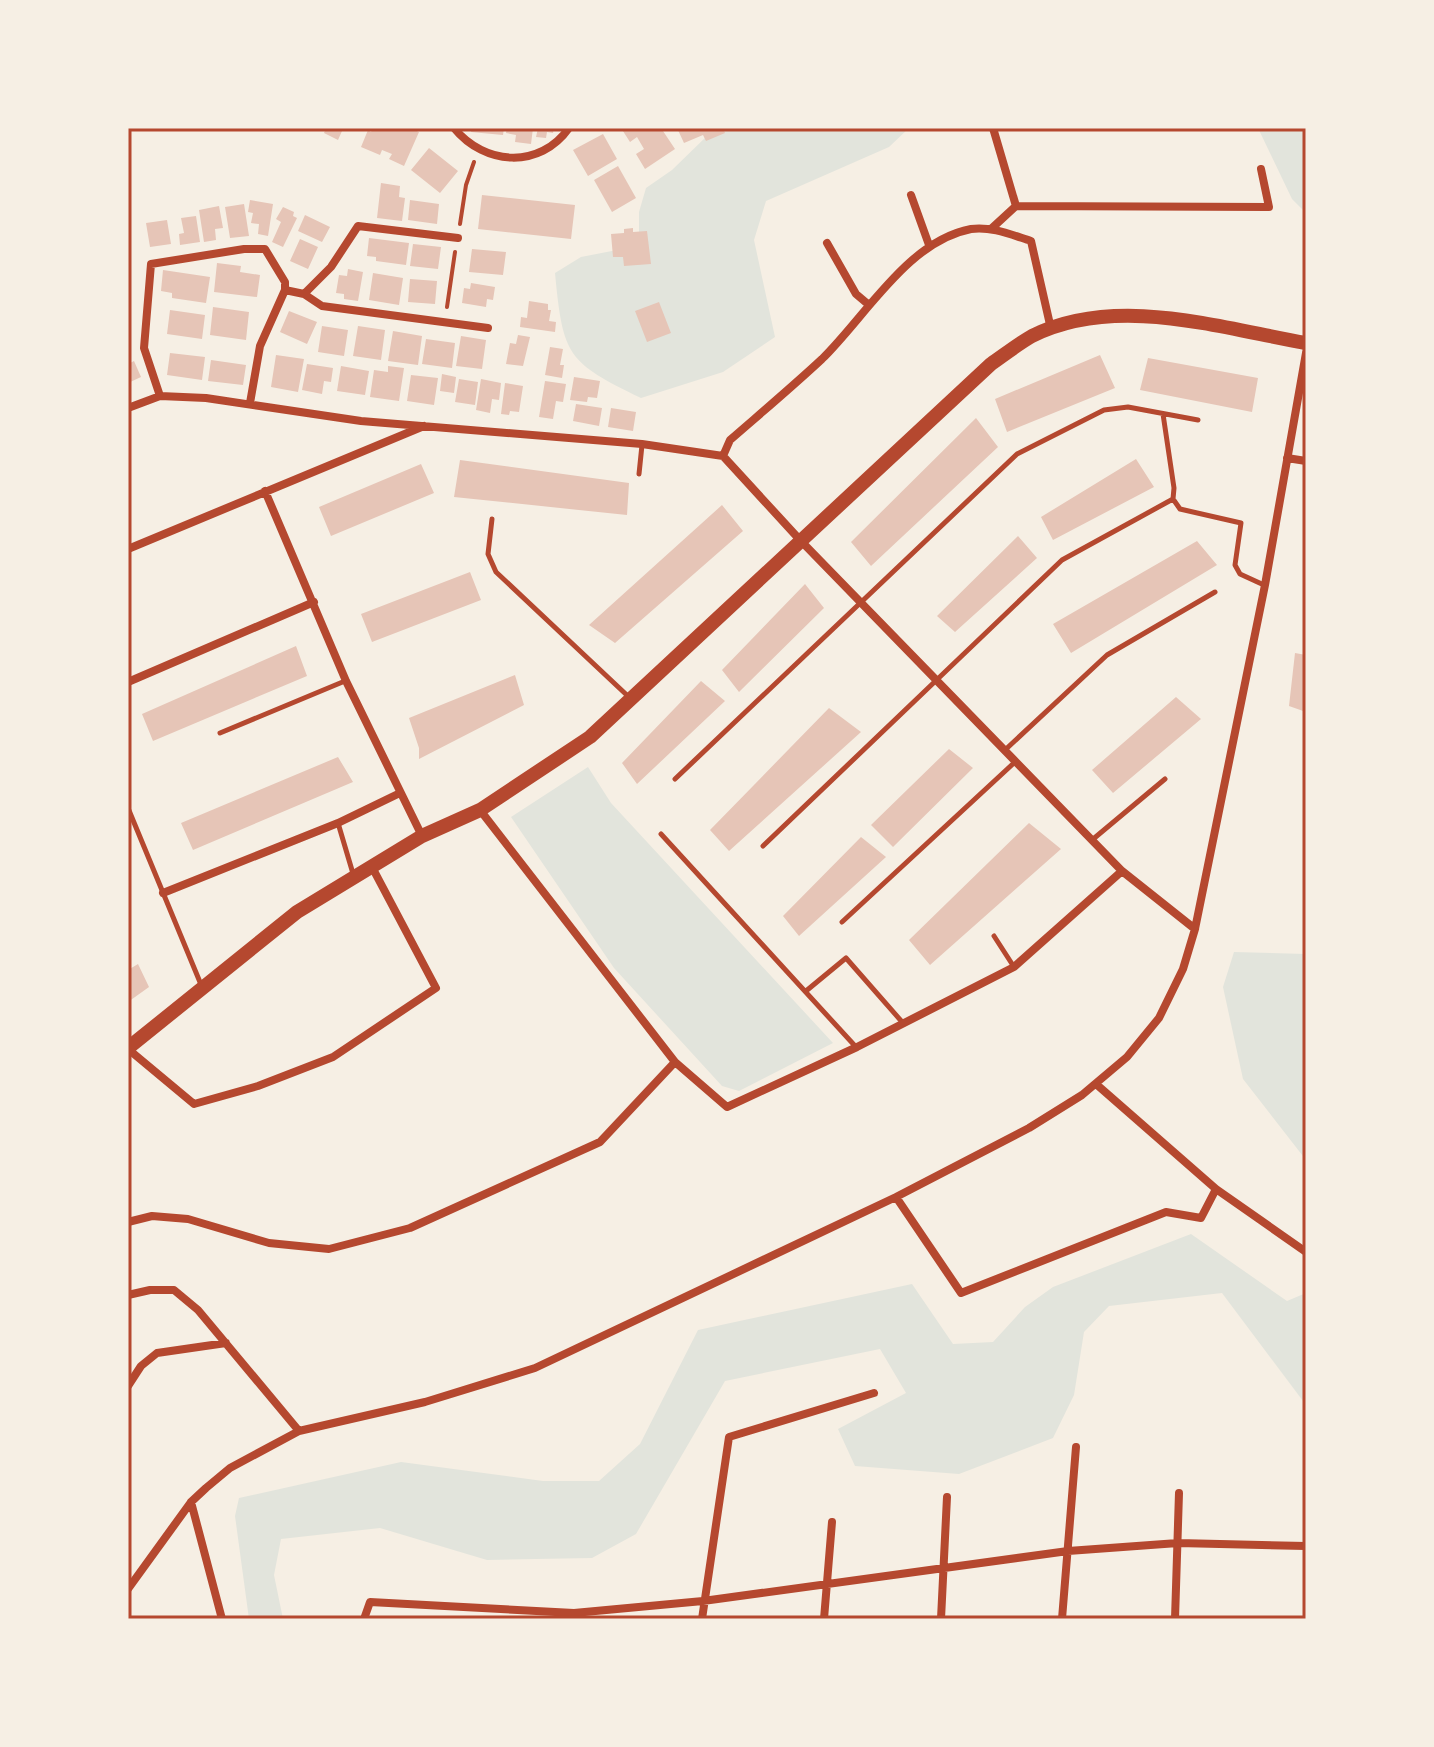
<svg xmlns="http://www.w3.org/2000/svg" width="1434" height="1747" font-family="'Roboto Condensed',sans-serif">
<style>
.green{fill:#e2e4dc}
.building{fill:#e6c5b7}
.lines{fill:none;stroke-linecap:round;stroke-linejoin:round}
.path{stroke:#b5482f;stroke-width:4}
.service{stroke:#b5482f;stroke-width:5}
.minor{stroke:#b5482f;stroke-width:8}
.tertiary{stroke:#b5482f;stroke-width:14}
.neatline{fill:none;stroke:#b5482f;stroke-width:3}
</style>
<rect width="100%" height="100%" fill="#f6efe4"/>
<!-- green -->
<path class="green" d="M721 128H909L889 147 766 201 754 240 775 337 723 372 641 398C567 362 563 356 555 273L581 257 617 250 639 238V212L646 188 672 170 709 134Z
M1258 128H1306V213L1292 199Z
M588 767 611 803 833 1043 739 1091 722 1086 614 968 511 817Z
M1234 952 1306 954V1160L1243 1079 1223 987Z
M1191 1234 1287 1301 1306 1293V1405L1222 1293 1109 1306 1084 1332 1074 1395 1053 1438 959 1474 855 1466 838 1429 906 1393 880 1349 725 1381 636 1534 592 1558 487 1560 380 1528 281 1539 274 1575 283 1619H249L235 1516 239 1498 401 1462 543 1481H599L640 1444 698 1330 912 1284 953 1344 993 1342 1025 1307 1053 1287Z"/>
<!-- building -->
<path class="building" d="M326 128 342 131 338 140 324 133Z
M373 128H410L419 132 404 166 389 159 392 154 382 150 380 155 361 147 368 130 371 132Z
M472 128H504L503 135 471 132Z
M507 128H533L531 144 515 142 516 135 506 133Z
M538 128H554L553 133 547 132 546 138 536 137Z
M621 128H661L675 149 645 169 636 154 644 149 637 137 630 142Z
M677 128H723L725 133 706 141 703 135 684 143Z
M603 134 617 159 588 176 573 150Z
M429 148 458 171 440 193 411 170Z
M618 166 636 198 612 212 594 180Z
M381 183 400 186 399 197 405 198 402 221 377 218Z
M482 195 575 205 571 239 478 229Z
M250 200 273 204 268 236 258 234 259 224 251 223 253 213 248 212Z
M410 200 439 204 437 224 408 220Z
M244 204 249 236 230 238 225 207Z
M219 206 223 228 215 229 216 240 204 242 199 210Z
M283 207 294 212 293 216 297 218 283 247 272 242 281 222 276 219Z
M305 215 330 227 322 242 298 231Z
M196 216 200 242 180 245 179 234 184 233 181 218Z
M167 220 171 244 150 247 146 223Z
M633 228V232L647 231 651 264 624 266 623 257H613L611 234 624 233V229Z
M369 238 409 243 406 265 376 261V257L367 256Z
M300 239 318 247 308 269 290 261Z
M413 244 441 247 438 269 410 266Z
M472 249 506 252 503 275 469 272Z
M217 263 241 266 240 272 260 275 257 297 214 292Z
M348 269 363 272 358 301 344 299V294L336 293 339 275 347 276Z
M163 270 210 277 206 303 172 298V293L161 291Z
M373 273 403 278 399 305 369 300Z
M410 279 437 281 435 304 408 302Z
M471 283 495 287 493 300 487 299 486 307 462 303 464 288 470 289Z
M529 301 548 304V310H551L549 321 556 322 555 332 520 327 521 317 527 318Z
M659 302 671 333 647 342 635 311Z
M213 307 249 312 246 340 210 335Z
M170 310 205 315 202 339 167 334Z
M289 311 317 322 307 344 280 332Z
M322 326 348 330 344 356 318 352Z
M358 326 385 330 381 360 353 356Z
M393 331 422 336 418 365 388 361Z
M518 335 530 337 523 366 506 364 510 343 516 344Z
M461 336 486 340 482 369 456 366Z
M426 339 455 343 452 368 422 364Z
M550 347 563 349 560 365H564L562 378 545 375Z
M170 353 205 357 202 380 167 375Z
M276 355 304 359 298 392 271 387Z
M1100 355 1115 388 1007 432 995 399Z
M1148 358 1258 378 1252 412 1140 390Z
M211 360 246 365 243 385 208 381Z
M134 361 141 377 128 383V364Z
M307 364 333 368 331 382 324 381 322 394 302 390Z
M341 366 369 371 365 395 337 391Z
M388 366 404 368 399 401 370 397 374 370 388 372Z
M442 374 456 377 454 393 440 391Z
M411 375 438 378 434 405 407 401Z
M574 377 600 381 597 398 588 397 587 402 570 400Z
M459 379 478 382 475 405 455 402Z
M481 379 501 383 499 400 492 399 490 413 476 410Z
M545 381 566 384 563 402 556 401 553 419 539 417Z
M505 383 523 386 519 412 510 411 509 415 501 414Z
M576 404 602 408 599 426 573 421Z
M611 408 636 412 633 431 608 427Z
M976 418 998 447 871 566 851 542Z
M1136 459 1154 487 1053 540 1041 517Z
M460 460 629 483 627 515 454 497Z
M421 464 434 493 331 536 319 507Z
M722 505 743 531 615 643 589 625Z
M1018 536 1037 558 955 632 937 616Z
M1197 541 1217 565 1071 653 1053 624Z
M470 572 481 600 372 642 361 614Z
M805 584 824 608 739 692 722 670Z
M296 646 307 676 153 741 142 714Z
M1295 653 1306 655V712L1289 706Z
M515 675 524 705 419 759V748L409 718Z
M701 681 725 701 637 784 622 763Z
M1176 697 1201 719 1113 793 1092 770Z
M829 708 861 732 729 851 710 830Z
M949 749 973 768 893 847 871 825Z
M338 757 353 782 193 850 181 823Z
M1029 823 1061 849 930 965 909 940Z
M861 837 886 857 799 936 783 916Z
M138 964 149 987 128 1002V970Z"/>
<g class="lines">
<!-- path -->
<path class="path" d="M460 224 466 185 474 162
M447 307 455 252"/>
<!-- service -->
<path class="service" d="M639 474 642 445
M1173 499 1180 509 1241 523 1235 565 1240 574 1264 585
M492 519 488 554 496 572 631 699
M220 733 345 681
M1005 750 1107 655 1215 592
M675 779 1017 454 1104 410 1128 407 1198 420
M128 808 202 987
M338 823 354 877
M661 834 856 1047
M1092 840 1165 779
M763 846 1062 560 1173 499 1174 488 1163 414
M842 922 1015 762
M994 936 1014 967
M806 991 846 958 903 1023"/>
<!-- minor -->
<path class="minor" d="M454 128C485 166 540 169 569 128
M993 128 1016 206
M911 195 929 245
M991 229 1016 206 1269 207 1261 169
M827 243 856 294 869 305
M285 290 304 294 322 306 488 328
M304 294 331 267 358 226 458 238
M160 396 144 348 151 264 244 249H265L285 282V290L260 346 250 403
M128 408 160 396 206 398 361 421 642 444 723 456 800 540 1122 871 1195 929
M723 456 730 440C761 413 792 387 822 359 866 316 908 241 971 229 991 226 1012 235 1031 241L1051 329
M1287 458 1306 461
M265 491 346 681 422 836
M128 549 424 426
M128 682 314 602
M480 810 675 1062 727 1107 857 1047 1014 967 1122 871
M163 893 338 823 400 793
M128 1049 194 1104 258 1086 333 1057 436 988 372 867
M1096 1084 1216 1189 1306 1252
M896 1197 961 1293 1166 1212 1201 1218 1216 1189
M128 1222 152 1216 188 1219 269 1243 329 1249 410 1228 600 1142 675 1062
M128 1295 150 1290H174L198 1310 299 1431
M128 1386 141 1366 157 1353 226 1343
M191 1502 222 1619
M128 1589 191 1502 206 1488 230 1468 299 1431 425 1402 535 1368 896 1197 1029 1128 1082 1095 1127 1057 1159 1018 1183 969 1195 929 1265 585 1306 353
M364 1619 370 1602 574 1613 703 1601 1068 1551 1178 1543 1306 1546
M702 1619 729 1437 874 1393
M824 1619 832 1522
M941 1619 947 1497
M1062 1619 1076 1447
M1175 1619 1179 1493"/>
<!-- tertiary -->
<path class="tertiary" d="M128 1048 297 912 422 836 480 810 590 737 991 364C1004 355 1018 344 1032 336 1116 294 1220 328 1306 343"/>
</g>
<!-- border -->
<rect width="1434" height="1747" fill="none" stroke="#f6efe4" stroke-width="260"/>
<rect x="130" y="130" width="1174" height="1487" class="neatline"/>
</svg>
